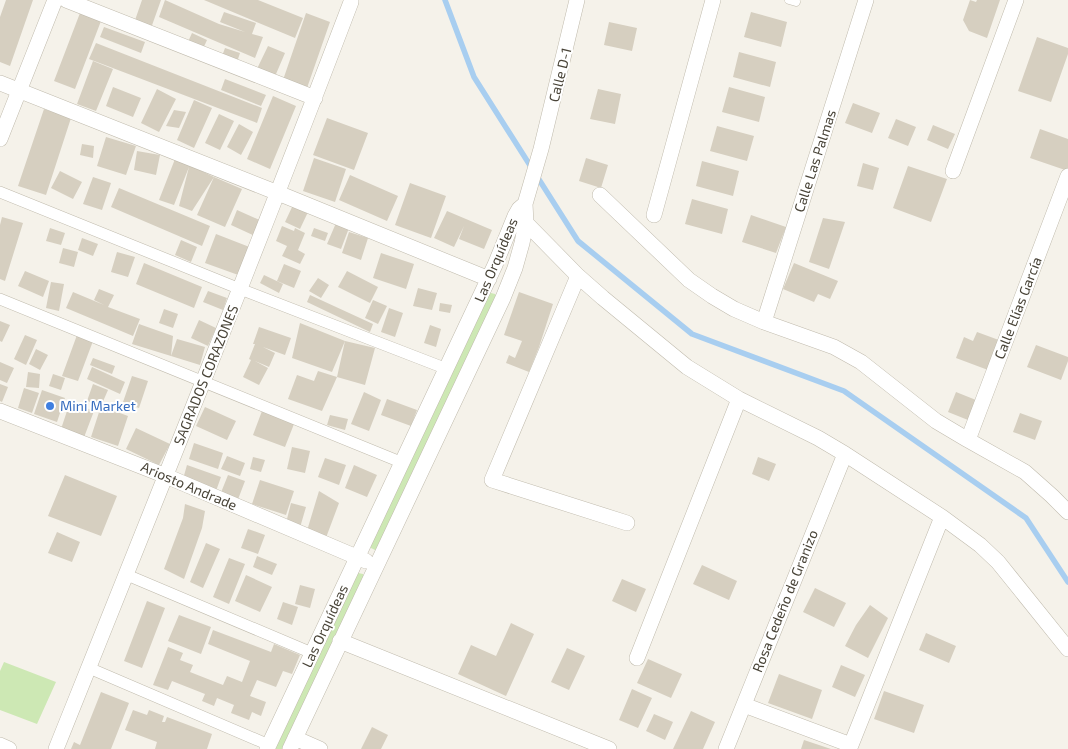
<svg xmlns="http://www.w3.org/2000/svg" width="1068" height="749" font-family="'Exo 2',sans-serif">
<style>
.green{fill:#cde8b4}
.lines{fill:none;stroke-linecap:round;stroke-linejoin:round}
.stream{stroke:#a8cef0;stroke-width:5.5}
.building{fill:#d6cfc0}
.service-casing{stroke:#c0bbad;stroke-width:9}
.pedestrian-casing{stroke:#c0bbad;stroke-width:12}
.minor-casing{stroke:#c0bbad;stroke-width:16}
.service{stroke:#fff;stroke-width:8}
.pedestrian{stroke:#fff;stroke-width:11}
.minor{stroke:#fff;stroke-width:15}
.shop-dot{fill:#3f7fe0;stroke:#fff;stroke-width:2}
.labels{text-anchor:middle;stroke-width:4;stroke-linejoin:round;paint-order:stroke}
.street-label{font-size:14px;fill:#494438;stroke:#fff}
.shop-label{font-size:14px;fill:#366cbe;stroke:#fff;text-anchor:start}
</style>
<rect width="100%" height="100%" fill="#f5f2ea"/>
<!-- green -->
<path class="green" d="M491 293 495 294 497 297 379 549 375 550 371 548 370 545 487 295Z
M358 573 363 574 364 578 285 749H274Z
M4 662 56 682 37 724 0 710V671Z"/>
<g class="lines">
<!-- stream -->
<path class="stream" d="M445 0 474 77 578 241 692 334 844 391 1026 518 1068 582"/>
</g>
<!-- building -->
<path class="building" d="M6 0H33L10 66 0 62V17Z
M142 0H161L150 31 133 26Z
M165 0 219 24 245 32 220 22 224 12 256 23 252 34 263 37 255 58 159 17Z
M204 0H258L303 18 295 38Z
M970 0 976 2 977 0H1000L987 38 969 31 963 20Z
M751 12 787 22 781 47 744 37Z
M80 13 101 21 75 89 54 81Z
M306 13 330 22 307 88 283 80Z
M609 22 637 28 632 51 604 45Z
M104 27 145 42 141 53 100 37Z
M192 33 207 40 202 51 187 44Z
M1037 37 1068 48V54L1051 102 1018 91Z
M96 43 262 108 257 123 89 59Z
M268 46 285 53 273 81 255 73Z
M225 48 240 53 236 65 221 59Z
M739 52 776 62 770 87 733 77Z
M93 61 113 69 96 111 77 104Z
M225 79 266 95 261 106 221 90Z
M113 87 141 98 133 117 106 106Z
M729 87 765 97 759 122 722 112Z
M157 89 176 99 159 132 141 123Z
M598 89 621 94 615 124 590 119Z
M273 96 296 106 270 169 247 159Z
M194 100 212 108 194 148 177 140Z
M853 103 880 113 872 133 845 123Z
M44 109 71 118 46 195 18 186Z
M174 110 186 112 179 128 166 126Z
M219 114 234 121 220 150 205 143Z
M327 118 368 133 354 170 313 155Z
M896 119 916 127 908 146 888 138Z
M239 124 253 132 241 155 227 147Z
M933 125 955 134 948 149 927 140Z
M717 126 754 136 747 161 710 151Z
M1040 129 1068 139V171L1030 158Z
M106 137 136 146 126 175 97 166Z
M82 144 94 146 93 158 80 155Z
M137 151 160 155 156 175 134 170Z
M314 158 346 169 335 202 303 191Z
M586 158 608 165 601 188 579 181Z
M175 159 189 165 214 177 192 211 179 206 189 167 174 205 159 200Z
M702 161 739 171 733 196 696 186Z
M863 163 879 168 873 190 857 186Z
M908 166 947 179 931 222 893 208Z
M60 171 82 182 73 199 51 188Z
M350 175 398 196 387 221 339 200Z
M93 177 111 183 102 210 83 204Z
M214 177 242 189 225 227 197 215Z
M410 183 446 196 431 238 395 225Z
M119 188 210 226 202 246 111 207Z
M692 199 728 209 722 234 685 224Z
M293 205 308 212 300 229 285 222Z
M237 210 266 223 259 238 231 225Z
M447 211 492 230 484 249 459 239 464 226 454 247 434 238Z
M751 215 786 227 776 253 742 242Z
M2 217 23 223 5 281 0 279V225Z
M823 218 845 222 829 269 809 262Z
M336 223 349 228 341 249 327 244Z
M282 226 294 231 295 228 305 233 298 250 305 254 300 264 282 256 287 246 276 241Z
M50 228 65 233 61 245 46 241Z
M314 228 328 233 325 241 311 236Z
M349 232 368 238 361 260 342 253Z
M216 234 252 248 241 276 205 263Z
M82 238 98 244 93 256 78 250Z
M181 240 197 247 191 262 175 255Z
M63 248 78 252 74 267 59 263Z
M117 252 135 257 128 277 111 272Z
M381 253 414 264 406 289 373 278Z
M144 263 202 287 194 308 136 284Z
M794 263 838 281 830 299 818 294 814 302 783 289Z
M284 264 301 271 294 288 277 281Z
M25 271 49 281 43 297 18 286Z
M347 271 378 287 370 303 338 287Z
M264 275 283 284 279 293 260 283Z
M318 278 329 285 321 298 309 291Z
M51 282 64 284 59 311 46 308Z
M418 288 437 293 432 310 413 306Z
M99 289 114 295 108 307 140 319 133 336 66 308 73 292 104 305 94 300Z
M208 291 227 298 223 310 203 302Z
M519 292 553 304 539 347 529 372 506 363 509 355 515 358 522 341 504 335Z
M310 295 373 324 370 332 307 302Z
M373 300 387 306 378 324 365 318Z
M440 303 452 305 450 313 439 311Z
M389 308 403 313 395 337 381 332Z
M164 309 178 314 173 328 159 323Z
M199 320 216 328 208 346 191 338Z
M0 321 10 325 2 342 0 341Z
M300 323 345 341 332 372 292 358Z
M139 324 173 336 171 356 132 344Z
M430 325 441 329 436 347 424 343Z
M259 327 291 338 285 355 263 347 275 353 269 367 255 361 268 368 259 385 243 377 251 360 249 359 255 344H253Z
M977 332 1007 343 996 373 956 358 964 337 973 341Z
M25 335 37 340 26 365 14 359Z
M77 335 93 341 78 381 62 376Z
M177 339 205 347 200 365 171 356Z
M345 341 375 348 365 385 337 377Z
M1036 345 1068 357V361L1061 380 1027 367Z
M36 349 48 355 40 370 29 364Z
M93 358 115 366 112 374 90 365Z
M0 362 14 368 7 383 0 380Z
M92 367 125 382 120 394 87 379Z
M318 371 337 377 322 411 288 399 297 375 314 381Z
M28 372 40 374 39 388 26 387Z
M53 374 65 378 61 390 49 386Z
M132 376 148 381 139 408 123 402Z
M0 384 8 387 2 402 0 401Z
M93 384 108 390 101 406 87 401Z
M24 388 39 393 32 413 18 408Z
M42 390 65 398 57 422 34 414Z
M364 392 381 400 369 431 351 424Z
M956 392 981 402 973 422 948 412Z
M387 399 417 410 411 426 381 415Z
M70 402 94 411 83 440 60 432Z
M101 406 128 416 118 446 91 437Z
M205 407 236 421 227 440 196 426Z
M262 411 294 424 285 447 253 435Z
M1020 413 1042 421 1035 440 1013 432Z
M330 415 348 419 345 430 327 425Z
M136 428 170 444 159 465 126 449Z
M194 443 223 453 218 469 189 459Z
M292 447 310 451 305 473 287 469Z
M227 456 245 463 240 476 221 469Z
M253 457 265 460 261 472 250 469Z
M758 457 776 464 769 481 752 474Z
M325 458 346 465 339 485 318 477Z
M187 465 221 477 216 491 183 479Z
M354 465 377 475 367 497 345 488Z
M65 475 117 496 101 536 48 516Z
M228 475 245 481 237 502 220 495Z
M260 480 294 491 286 515 252 504Z
M319 491 339 503 324 543 306 534Z
M291 503 306 507 299 531 285 527Z
M185 504 205 511 202 528 184 579 164 569 183 518Z
M248 529 265 535 258 554 241 548Z
M57 532 80 542 72 562 48 553Z
M206 543 220 549 203 588 190 582Z
M257 556 277 564 272 575 253 567Z
M229 558 245 564 229 604 213 597Z
M702 565 737 581 729 600 693 584Z
M246 575 272 587 260 612 235 601Z
M622 579 646 589 636 612 612 601Z
M300 585 315 589 310 608 295 604Z
M815 588 846 603 834 627 803 612Z
M147 601 165 608 142 668 124 661Z
M283 602 298 607 292 625 277 619Z
M870 605 888 618 868 658 845 646 856 625Z
M179 615 211 627 201 654 168 641Z
M511 623 534 634 506 696 458 674 471 645 496 656Z
M213 630 271 652 274 644 300 655 292 674 283 671 276 687 257 680 250 696 266 702 261 716 252 712 249 720 231 713 234 705 217 698 214 706 202 701 205 694 172 681 168 690 153 685 168 647 183 653 180 660 193 665 190 672 223 685 227 676 242 682 250 661 208 644Z
M926 633 956 646 949 663 919 650Z
M567 648 585 656 569 690 551 682Z
M648 659 682 674 671 698 637 683Z
M841 665 865 675 855 697 832 687Z
M779 674 822 690 812 719 768 703Z
M632 689 652 698 638 728 619 720Z
M884 691 924 705 914 733 874 719Z
M101 692 129 703 111 749H71L74 742 80 745Z
M133 710 147 715 149 710 164 716 162 722H165L167 717 212 734 207 749H155L157 742 125 730Z
M691 711 715 722 703 749H673Z
M654 714 673 722 665 740 646 731Z
M372 727 388 735 381 749H361Z
M804 740 831 749H801Z"/>
<g class="lines">
<defs>
<path id="service" d="M789 0 796 2"/>
<path id="pedestrian" d="M0 192 240 289 447 369
M0 299 403 463
M127 575 312 653
M89 668 269 745"/>
<path id="minor" d="M66 0 315 98
M0 83 278 193 489 279
M0 139 55 0
M953 171 1016 0
M600 195 689 280 712 296 734 309 764 322 834 347 861 362 936 421 968 440 1025 472 1052 496 1068 512
M654 215 713 0
M526 223 578 276 603 298 687 367 739 399 818 438 845 454 942 517 980 545 998 562 1068 649
M578 276 492 480 627 523
M764 322 866 0
M0 411 166 476 366 561
M968 440 1068 176
M340 641 609 749
M637 658 739 399
M744 705 851 745 942 517
M295 738 320 749
M0 745 9 749
M56 749C156 500 256 252 351 2V0
M267 749 495 265 515 216 519 209 525 204
M290 749 503 298 515 268 522 243 526 223 525 204 541 149 577 0
M726 749 845 454"/>
</defs>
<!-- service casing -->
<use href="#service" class="service-casing"/>
<!-- pedestrian casing -->
<use href="#pedestrian" class="pedestrian-casing"/>
<!-- minor casing -->
<use href="#minor" class="minor-casing"/>
<!-- service -->
<use href="#service" class="service"/>
<!-- pedestrian -->
<use href="#pedestrian" class="pedestrian"/>
<!-- minor -->
<use href="#minor" class="minor"/>
</g>
<!-- markers -->
<circle class="shop-dot" cx="50" cy="406" r="5"/>
<g class="labels">
<!-- street labels -->
<g class="street-label">
<text transform="translate(560 75) rotate(-76)" y="5">Calle D-1</text>
<text transform="translate(815 161) rotate(-72)" y="5">Calle Las Palmas</text>
<text transform="translate(496 260) rotate(-67)" y="5">Las Orquídeas</text>
<text transform="translate(1018 308) rotate(-69)" y="5">Calle Elías García</text>
<text transform="translate(206 375) rotate(-68)" y="5">SAGRADOS CORAZONES</text>
<text transform="translate(189 486) rotate(23)" y="5">Ariosto Andrade</text>
<text transform="translate(785 601) rotate(-68)" y="5">Rosa Cedeño de Granizo</text>
<text transform="translate(325 626) rotate(-65)" y="5">Las Orquídeas</text>
</g>
<!-- shop labels -->
<g class="shop-label">
<text x="60" y="411">Mini Market</text>
</g>
</g>
</svg>
